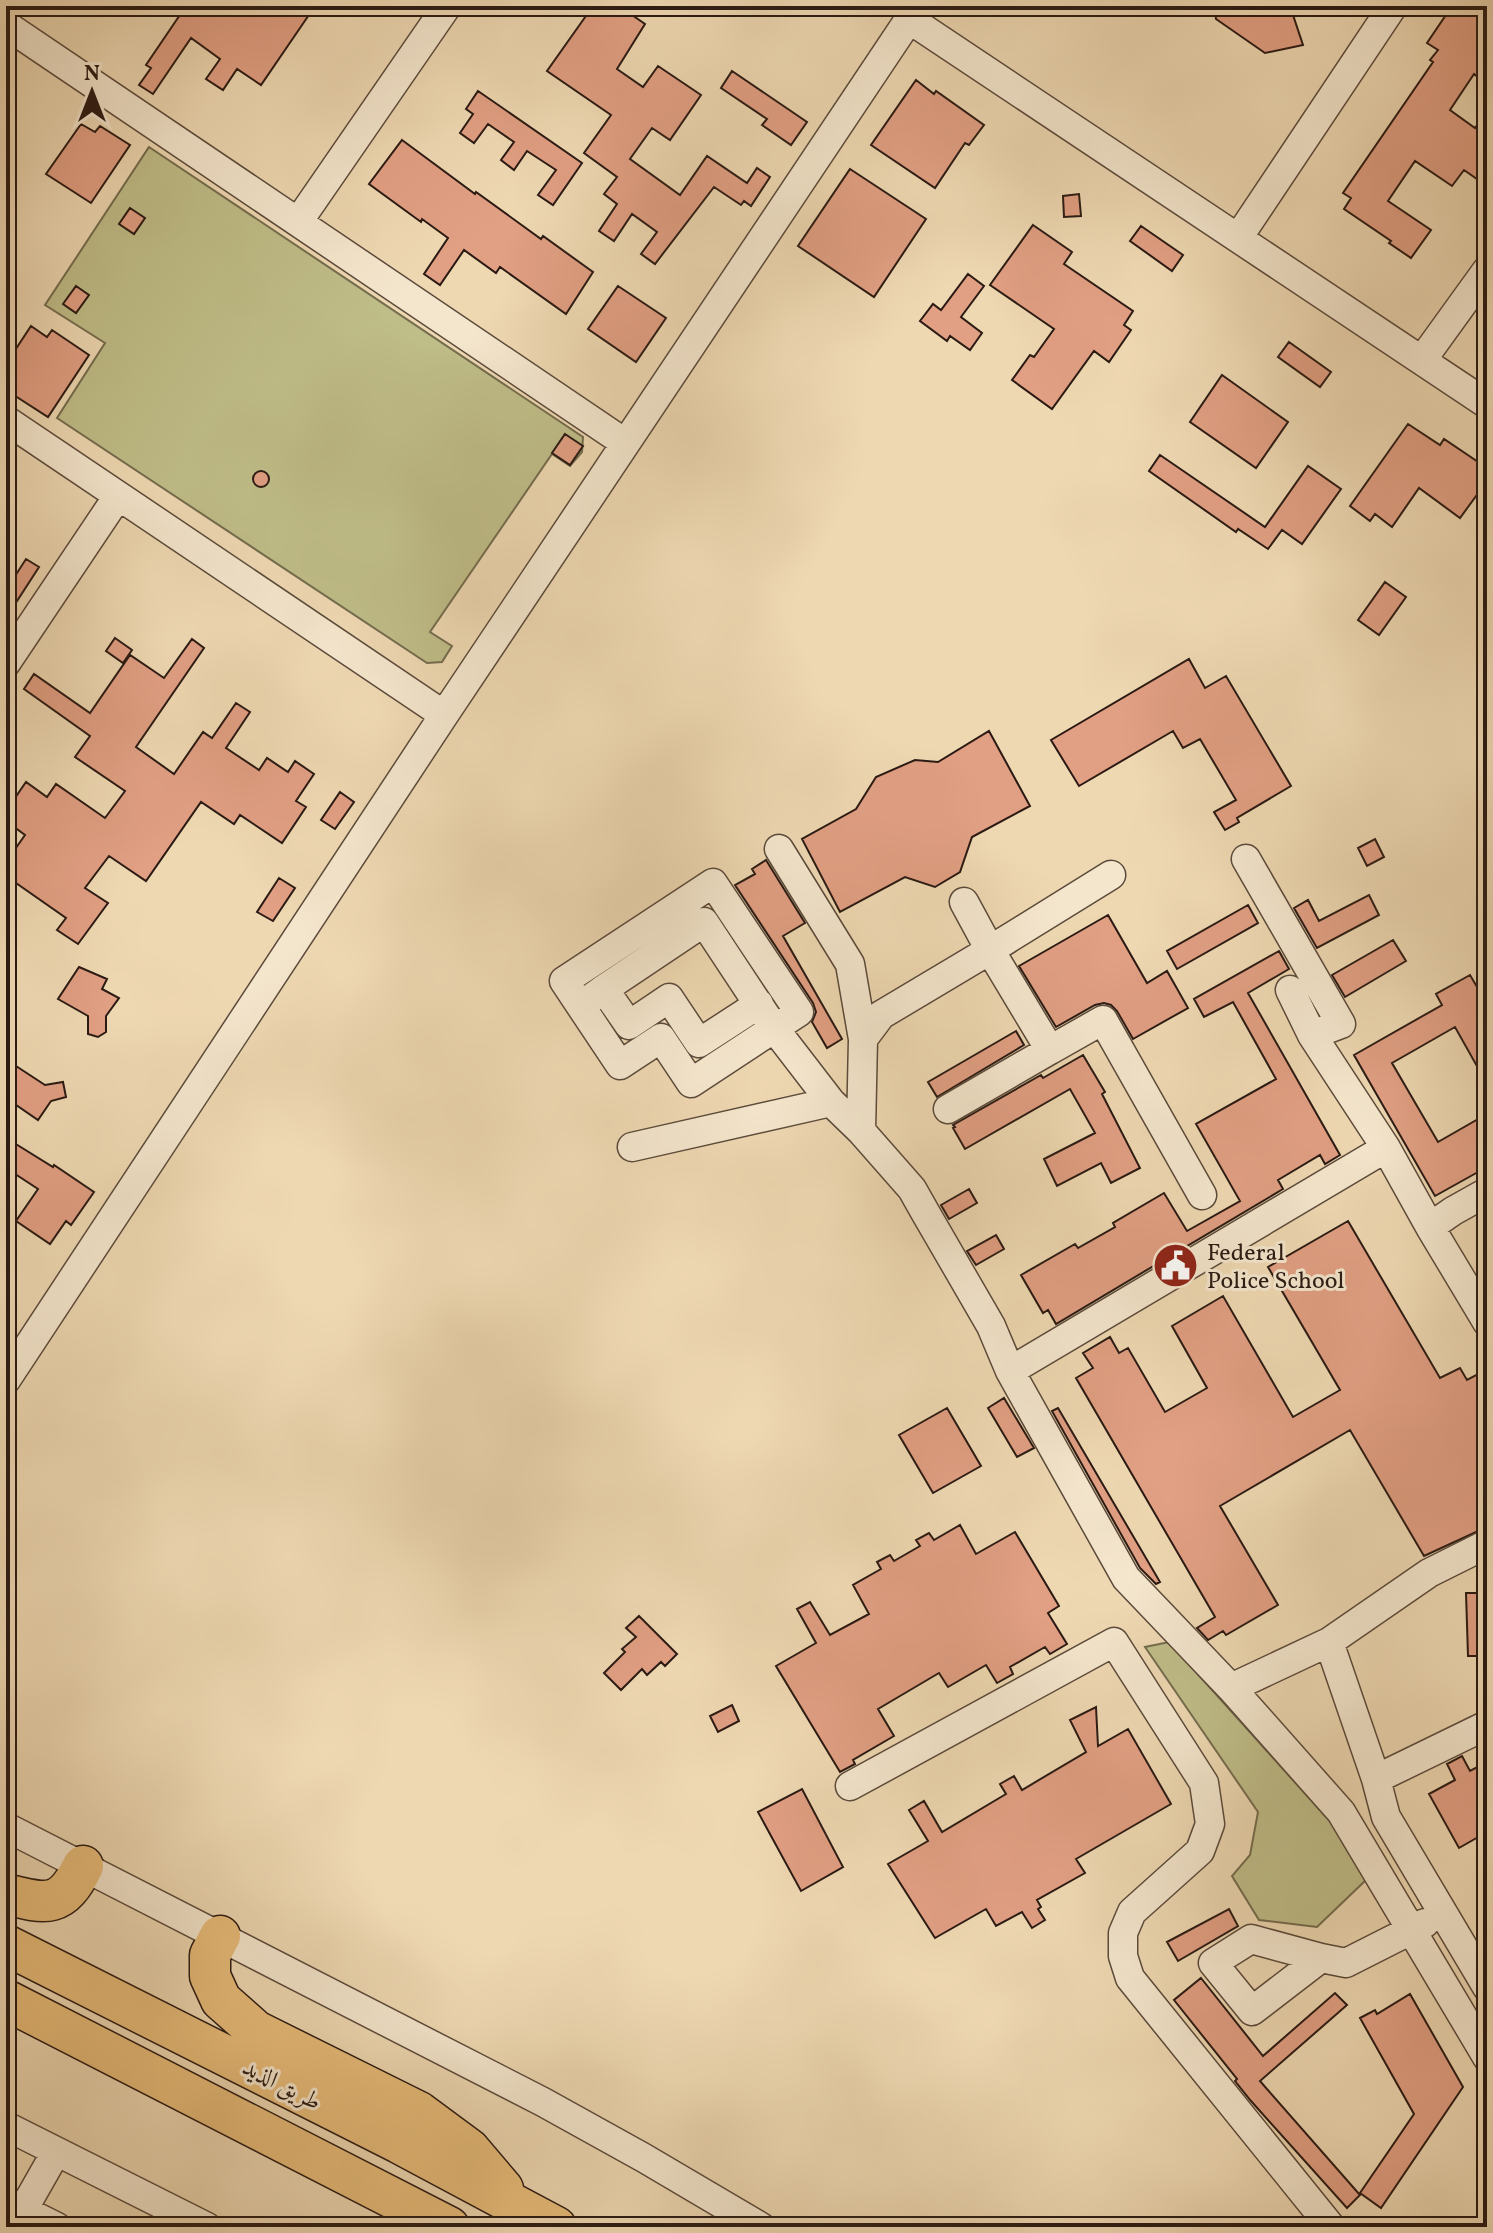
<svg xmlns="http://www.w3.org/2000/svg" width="1493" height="2233" font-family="Vollkorn,Amiri,serif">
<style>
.green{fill:#bfbd88;stroke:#746c4e;stroke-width:2}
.building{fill:#e19f83;stroke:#2a1a13;stroke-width:2}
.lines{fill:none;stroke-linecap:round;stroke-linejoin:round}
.minor-casing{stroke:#5b4a3b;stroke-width:31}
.highway-casing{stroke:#2a1a13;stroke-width:43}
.minor{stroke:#f4e6cd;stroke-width:28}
.highway{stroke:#e7bc79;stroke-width:40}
.labels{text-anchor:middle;stroke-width:6;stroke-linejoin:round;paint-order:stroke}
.poi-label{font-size:24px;fill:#2a1a13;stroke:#f4e6cd;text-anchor:start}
.street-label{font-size:24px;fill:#2a1a13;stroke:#f4e6cd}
</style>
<rect width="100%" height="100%" fill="#eed8b2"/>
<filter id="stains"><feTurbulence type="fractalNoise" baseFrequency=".0025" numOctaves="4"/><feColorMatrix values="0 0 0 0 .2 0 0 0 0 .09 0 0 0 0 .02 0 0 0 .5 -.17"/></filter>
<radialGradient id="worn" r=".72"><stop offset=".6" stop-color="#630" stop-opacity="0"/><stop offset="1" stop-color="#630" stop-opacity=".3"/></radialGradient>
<!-- green -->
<path class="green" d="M149 147 583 437 582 452 570 466 552 454 430 632 452 646 442 662 427 663 57 418 105 343 45 305Z
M1169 1642 1345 1838 1367 1879 1317 1927 1259 1920 1232 1876 1250 1855 1258 1812 1145 1647Z"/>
<!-- building -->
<path class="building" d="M186 6H315L261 85 237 69 223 90 206 79 220 59 191 38 153 94 139 85 151 68 146 65Z
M593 6H619L645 24 617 69 643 87 658 66 701 95 670 140 652 128 630 159 680 195 707 156 747 183 757 168 770 177 751 206 744 201 741 205 714 187 655 264 641 254 657 232 632 214 614 241 599 231 617 204 604 194 617 177 584 153 611 115 547 71Z
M1214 6H1290L1303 45 1265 53 1216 19Z
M1452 6H1462L1487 23V69L1480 79 1474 74 1450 110 1475 128 1487 111V186L1464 170 1452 186 1415 161 1388 201 1431 230 1411 258 1389 243 1391 241 1344 209 1351 198 1343 193 1433 62 1430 60 1438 50 1427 43Z
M732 71 807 122 791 145 762 125 767 119 721 88Z
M916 80 934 94 936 91 984 125 969 145 965 143 935 188 871 145Z
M478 91 582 163 553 205 538 195 556 170 527 151 514 170 501 160 514 142 488 124 474 143 460 133 473 114 466 109Z
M81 124 95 132 100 126 130 145 91 203 46 174Z
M402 140 475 194 476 192 541 239 543 236 593 272 566 314 500 267 496 273 464 250 440 285 424 274 448 238 422 219 421 222 369 184Z
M850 169 926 219 874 297 798 246Z
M1079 194 1081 216 1064 217 1063 196Z
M130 208 145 218 134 234 119 224Z
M1033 225 1072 252 1064 264 1133 311 1124 325 1131 330 1109 362 1094 351 1052 409 1012 380 1030 355 1034 357 1054 329 990 285Z
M1141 226 1183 255 1172 271 1130 241Z
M968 274 984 286 961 317 982 333 970 350 950 336 947 341 920 321 933 304 941 310Z
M76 286 89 295 76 313 63 304Z
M618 286 666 318 636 362 588 329Z
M31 326 47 337 52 330 89 355 48 417 6 390V364Z
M1289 342 1331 372 1320 387 1278 357Z
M1222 375 1288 422 1256 468 1190 422Z
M1408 424 1440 445 1444 439 1487 468V481L1460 518 1419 488 1392 527 1375 514 1370 521 1350 506Z
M565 434 583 446 570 465 552 453Z
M1160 455 1265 527 1308 466 1341 489 1302 544 1282 530 1268 549 1238 529 1236 532 1149 471Z
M253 479a8 8 0 1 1 16 0a8 8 0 1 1-16 0Z
M26 559 39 567 17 601 6 594V590Z
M1385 582 1406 597 1379 635 1358 620Z
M115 638 132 650 123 663 106 651Z
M192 639 204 648 136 747 174 774 203 732 212 738 236 703 250 712 226 748 259 770 267 758 288 772 295 761 314 774 296 801 306 807 282 843 240 815 234 824 201 802 146 881 109 856 85 888 108 903 78 944 57 930 66 918 6 876V862L25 835 6 821V811L26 782 47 797 56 784 105 818 125 791 75 757 90 736 24 689 34 674 90 713 130 655 164 678Z
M1189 659 1205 688 1226 676 1291 786 1237 818 1239 822 1225 830 1214 812 1236 800 1200 739 1183 748 1173 731 1079 786 1051 740Z
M989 731 1030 806 972 837 960 872 935 887 905 877 840 912 802 839 856 809 876 777 915 760 938 762Z
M340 792 354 802 335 829 321 820Z
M1375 839 1384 857 1367 866 1358 848Z
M766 860 805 923 783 936 842 1039 827 1048 812 1022 816 1012 813 1003 735 885 755 874 752 869Z
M279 878 295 888 273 921 257 912Z
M1369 895 1379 915 1317 948 1294 908 1308 900 1319 921Z
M1248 905 1258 923 1177 969 1167 951Z
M1108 915 1147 983 1167 971 1188 1008 1133 1039 1117 1011 1111 1005 1104 1003 1095 1005 1056 1027 1019 966Z
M1393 940 1406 961 1345 997 1332 975Z
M1279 951 1289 969 1248 993 1340 1155 1325 1164 1320 1155 1278 1180 1283 1189 1056 1324 1048 1310 1043 1313 1021 1275 1075 1244 1078 1248 1115 1227 1113 1223 1164 1193 1187 1231 1240 1201 1196 1124 1276 1079 1233 1002 1204 1017 1194 999Z
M79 967 107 979 102 989 119 998 106 1016V1032L98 1037 88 1034V1016L58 999Z
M1470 975 1487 1004V1084L1455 1027 1392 1063 1438 1142 1487 1114V1167L1435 1196 1354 1055 1442 1005 1436 994Z
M1016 1031 1024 1045 937 1097 928 1082Z
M1083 1055 1105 1092 1102 1094 1140 1168 1111 1183 1101 1163 1057 1186 1044 1159 1095 1133 1070 1089 965 1149 953 1128 955 1127 953 1125 1041 1075 1043 1078Z
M16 1066 45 1085 63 1082 66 1097 51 1101 38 1120 6 1098V1080Z
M11 1141 53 1167 54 1165 94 1192 71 1225 66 1221 50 1244 16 1221 38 1189 6 1168V1149Z
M969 1189 977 1203 949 1219 941 1205Z
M1348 1221 1440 1378 1460 1368 1467 1380 1480 1373 1487 1385V1527L1424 1556 1350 1430 1220 1506 1278 1605 1226 1635 1223 1631 1208 1640 1197 1628 1215 1617 1076 1378 1093 1368 1083 1353 1110 1337 1119 1353 1128 1348 1165 1412 1207 1388 1172 1326 1223 1296 1293 1417 1340 1390 1268 1267Z
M996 1235 1004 1249 976 1265 967 1251Z
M1004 1398 1034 1448 1017 1457 988 1408Z
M947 1408 981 1466 933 1493 899 1435Z
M1058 1408 1160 1582 1156 1584 1140 1568 1052 1411Z
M960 1525 976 1554 1015 1532 1059 1606 1048 1613 1067 1644 1050 1654 1045 1647 1010 1667 1013 1674 997 1683 986 1665 948 1687 939 1673 878 1709 894 1736 853 1760 855 1764 840 1772 776 1666 816 1643 797 1609 810 1602 830 1635 869 1614 853 1585 881 1569 877 1562 890 1555 894 1561 920 1546 916 1540 929 1533 934 1540Z
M1466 1593H1487V1656H1468Z
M639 1616 677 1654 665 1666 661 1662 647 1675 642 1669 621 1690 604 1673 625 1652 622 1649 636 1637 626 1628Z
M732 1705 739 1721 718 1732 710 1716Z
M1096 1707 1098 1746 1128 1729 1171 1804 1076 1859 1085 1873 1037 1900 1041 1907 1038 1909 1045 1920 1032 1928 1022 1912 996 1926 986 1909 935 1938 888 1864 928 1841 909 1810 924 1801 942 1832 1006 1794 1000 1784 1014 1776 1022 1790 1086 1752 1070 1720Z
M1462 1756 1470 1771 1487 1762V1832L1459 1848 1429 1794 1455 1780 1447 1764Z
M802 1789 843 1867 801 1891 758 1812Z
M1229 1909 1238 1926 1178 1961 1167 1942Z
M1201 1978 1263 2056 1335 1993 1347 2005 1260 2081 1360 2195 1347 2208 1251 2101 1235 2081 1237 2079 1174 2000Z
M1410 1994 1463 2087 1381 2208 1360 2193 1414 2114 1360 2018 1375 2010 1377 2014Z"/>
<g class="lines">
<defs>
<path id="minor" d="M909 19 1487 404
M6 25 625 443
M298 222 447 6
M1238 238 1393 6
M1422 360 1487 270
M6 420 444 715
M6 663 118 496
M1246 859 1341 1024 1312 1035
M713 883 799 1012 691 1083 661 1038 620 1065 564 981Z
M964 902 990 950 1111 875
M604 989 704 922 774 1028 831 1102
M1290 990 1312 1035 1386 1148 1430 1227 1487 1322
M590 999 604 989 629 1025 669 998 699 1043 759 1004
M863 1039 881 1015 990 950 1050 1050 948 1109
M1050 1050 1103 1020 1202 1195
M861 1131 912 1189 925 1212 991 1326 1010 1371 1126 1578 1231 1688
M632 1147 831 1102 861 1131 863 1039 850 964 779 849
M1430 1227 1453 1211 1487 1192
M1010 1371 1386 1148
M6 1380 444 715 918 6
M1329 1642 1429 1573 1487 1544
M1376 1779 1487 1725
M850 1786 1114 1642 1204 1783 1210 1824 1200 1851 1132 1912 1123 1933V1956L1130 1978 1331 2227
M6 1827 543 2102 644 2158 761 2227
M1321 1958 1251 1939 1213 1963 1252 2011 1321 1958 1346 1963 1425 1923
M1487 1987 1386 1817 1376 1779 1329 1642 1231 1688 1341 1812 1487 2057
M6 2126 207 2227
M7 2202 57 2227
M23 2210 56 2152"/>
<path id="highway" d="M6 1894C48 1905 62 1908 83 1866
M220 1936 210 1955V1976L221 2000 256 2031 419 2112 469 2149 503 2189
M6 1945 399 2143 556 2227
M6 2000 449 2227"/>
</defs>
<!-- minor casing -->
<use href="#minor" class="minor-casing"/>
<!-- highway casing -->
<use href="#highway" class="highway-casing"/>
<!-- minor -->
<use href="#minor" class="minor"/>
<!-- highway -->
<use href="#highway" class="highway"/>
</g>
<!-- icons -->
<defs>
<symbol id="civic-disc" viewBox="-11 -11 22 22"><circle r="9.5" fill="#8f2418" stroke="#f4e6cd"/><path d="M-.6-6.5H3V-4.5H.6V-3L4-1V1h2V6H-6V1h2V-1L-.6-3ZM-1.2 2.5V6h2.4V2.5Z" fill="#fff"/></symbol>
</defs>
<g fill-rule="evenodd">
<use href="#civic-disc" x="1150" y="1240" width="51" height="51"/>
</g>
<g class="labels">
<!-- poi labels -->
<g class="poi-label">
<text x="1207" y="1260">Federal<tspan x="1207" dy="28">Police School</tspan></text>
</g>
<!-- street labels -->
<g class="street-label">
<text transform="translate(282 2084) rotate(27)" y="8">طريق الذيد</text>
</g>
</g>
<!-- margin -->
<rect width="1493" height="2233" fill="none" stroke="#eed8b2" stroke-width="32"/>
<rect x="8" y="8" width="1477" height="2217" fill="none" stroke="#2a1a13" stroke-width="4"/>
<rect x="16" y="16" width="1461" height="2201" fill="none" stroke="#2a1a13" stroke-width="2"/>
<!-- north arrow -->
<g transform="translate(92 92)" stroke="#f4e6cd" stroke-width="6" paint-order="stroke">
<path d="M0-6L14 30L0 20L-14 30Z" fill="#2a1a13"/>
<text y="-12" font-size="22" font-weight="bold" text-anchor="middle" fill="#2a1a13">N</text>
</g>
<rect width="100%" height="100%" filter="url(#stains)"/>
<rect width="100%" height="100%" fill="url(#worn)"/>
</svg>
